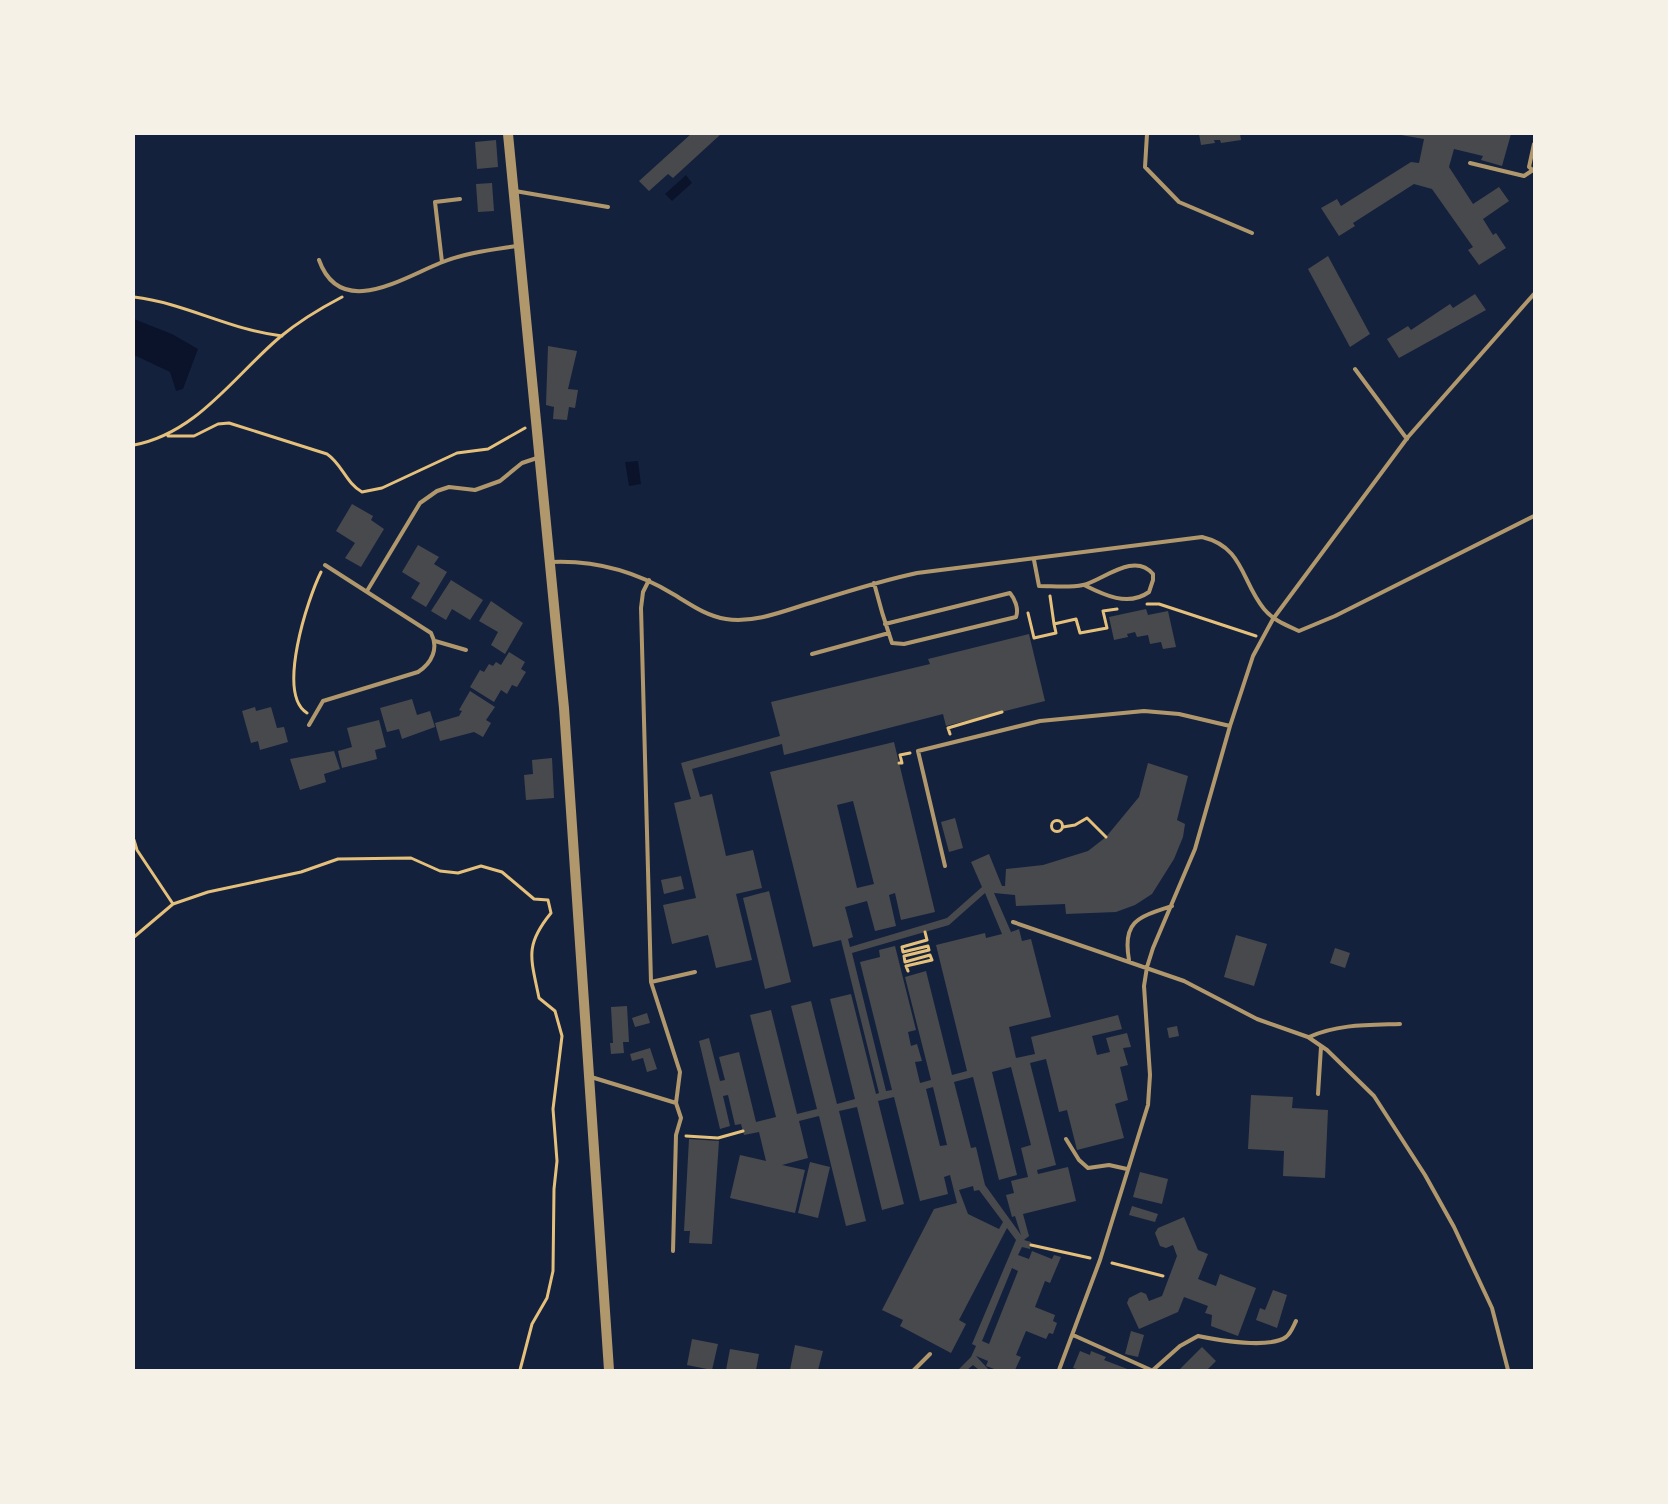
<svg xmlns="http://www.w3.org/2000/svg" width="1668" height="1504" font-family="Raleway,sans-serif">
<style>
.water{fill:#0b132b}
.building{fill:#48494c;fill-rule:evenodd}
.lines{fill:none;stroke-linecap:round;stroke-linejoin:round}
.path{stroke:#e5c07b;stroke-width:3}
.service{stroke:#b1986c;stroke-width:4}
.tertiary{stroke:#b1986c;stroke-width:10}
</style>
<rect width="100%" height="100%" fill="#14213d"/>
<!-- water -->
<path class="water" d="M686 175 692 183 672 201 665 194Z
M134 319 172 334 198 349 183 389 176 391 170 372 134 355Z
M638 461 641 484 629 486 625 462Z"/>
<!-- building -->
<path class="building" d="M691 134H721L673 178 668 174 649 191 639 181Z
M1199 134H1240L1241 140 1221 143 1220 140H1214L1215 143 1201 145Z
M1401 135 1511 134 1502 166 1481 160 1483 156 1454 149 1449 167 1473 204 1499 187 1509 201 1483 219 1493 235 1496 233 1506 248 1479 265 1468 250 1473 247 1432 189 1414 184 1353 223 1355 226 1339 236 1321 208 1337 199 1341 206 1411 162 1419 163 1424 139Z
M496 140 498 167 477 169 475 142Z
M492 183 494 211 478 212 476 184Z
M1328 256 1370 334 1350 347 1308 269Z
M1475 294 1486 310 1399 358 1387 339 1408 326 1411 330 1450 304 1453 308Z
M548 346 577 351 568 389 578 390 575 408 569 407 567 420 553 419 554 407 546 405Z
M352 504 373 516 371 520 384 529 361 567 345 558 355 543 336 531Z
M418 545 439 557 434 564 447 572 426 607 411 598 420 583 402 572Z
M451 580 483 600 470 620 452 609 446 620 431 611Z
M491 601 523 623 505 654 491 645 498 632 479 621Z
M1146 609 1148 615 1168 611 1176 647 1163 649 1161 642 1150 644 1148 635 1137 637 1135 632 1127 634 1128 637 1114 640 1109 617Z
M1029 634 1045 701 946 726 943 714 784 755 782 744 692 769 700 797 712 794 726 856 753 850 762 888 736 894 752 960 716 968 708 935 672 944 663 905 696 898 674 803 691 799 681 763 780 736 771 702 930 664 928 659Z
M509 652 525 662 521 669 526 672 517 687 512 685 507 694 501 690 494 702 470 687 480 670 484 672 489 664 493 666 496 662 501 665Z
M470 691 495 707 486 720 491 723 483 737 474 732 440 741 435 723 459 716 462 711 459 710Z
M412 699 417 715 430 711 435 727 402 739 399 729 387 732 380 708Z
M255 707 256 711 271 707 277 728 284 727 288 742 260 750 258 741 251 743 242 711Z
M379 720 386 747 375 750 377 759 342 768 338 751 352 747 347 728Z
M894 742 935 912 901 920 895 893 889 895 896 926 875 931 867 901 845 907 853 937 848 939 850 947 947 918 982 887 971 862 989 854 1002 886H1005L1006 869 1043 865 1088 851 1106 837 1139 797 1148 763 1188 776 1177 820 1185 824 1183 837 1174 859 1152 894 1135 905 1116 912 1066 914 1065 904 1016 906 1015 895 994 893 1011 932 1019 929 1022 941 1031 939 1051 1017 1009 1027 1016 1058 1035 1054 1031 1037 1118 1015 1122 1029 1092 1036 1097 1055 1110 1052 1106 1038 1127 1033 1131 1047 1123 1048 1128 1065 1120 1067 1128 1100 1115 1104 1124 1138 1077 1150 1067 1110 1059 1112 1046 1059 1030 1063 1056 1165 1037 1170 1038 1174 1068 1167 1076 1201 1023 1214 1029 1236 1024 1240 1031 1242 1030 1249 1022 1247 1018 1255 1029 1259 1032 1251 1052 1259 1054 1255 1061 1257 1050 1283 1045 1281 1035 1307 1055 1315 1053 1321 1057 1323 1053 1334 1049 1333 1046 1339 1026 1331 1016 1355 1021 1357 1015 1370H997L986 1366 988 1361 976 1356 989 1370H979L973 1365 967 1370H958L971 1357 976 1346 972 1344 1016 1240 1007 1228 959 1320 966 1324 951 1353 900 1326 903 1320 882 1310 934 1209 957 1203 950 1175 944 1177 948 1194 920 1201 894 1097 878 1101 904 1204 882 1210 857 1107 839 1111 866 1221 846 1226 819 1116 799 1121 808 1158 782 1165 805 1170 795 1213 730 1198 740 1155 766 1161 759 1132 744 1135 741 1124 735 1125 728 1095 723 1096 730 1126 720 1129 699 1041 709 1038 720 1081 725 1080 719 1057 739 1052 756 1122 776 1117 750 1015 771 1010 797 1114 817 1109 791 1006 811 1001 837 1104 855 1099 830 999 851 994 876 1094 879 1093 841 940 813 947 770 772ZM853 801 874 884 857 888 837 805ZM985 893 1002 934 986 938 985 933 936 945 967 1071 952 1075 926 971 905 977 931 1080 920 1083 915 1062 922 1061 917 1044 911 1046 908 1032 916 1030 895 946 879 950 880 957 860 962 892 1090 886 1091 852 953 949 925ZM1011 1067 1031 1145 1021 1148 1028 1177 1011 1181 1014 1193 1006 1195 1012 1217 1015 1216 1021 1235 985 1185 976 1147 971 1148 954 1082 973 1077 999 1180 1017 1175 992 1072ZM933 1087 947 1145 940 1146 926 1089ZM973 1186 974 1191 979 1190 1003 1222 999 1229 968 1214 959 1190ZM1012 1268 1018 1271 989 1344 982 1341Z
M334 751 340 769 324 774 326 782 300 790 290 759Z
M552 758 554 798 526 800 524 775 533 774 532 760Z
M955 818 963 848 949 852 941 822Z
M681 876 684 889 664 894 661 880Z
M769 891 791 982 765 989 743 898Z
M1236 935 1267 944 1254 986 1224 977Z
M1335 948 1350 953 1345 968 1330 963Z
M627 1006 629 1042H623L624 1053 611 1054 610 1043H613L611 1007Z
M647 1013 650 1023 635 1027 632 1018Z
M1177 1026 1179 1036 1169 1038 1167 1028Z
M650 1048 657 1069 647 1072 643 1058 632 1061 630 1054Z
M1251 1095 1293 1097 1292 1108 1328 1110 1325 1178 1283 1176 1284 1151 1248 1149Z
M689 1139 719 1141 712 1244 689 1243 690 1231H684Z
M810 1162 830 1167 818 1218 798 1213Z
M1140 1172 1168 1179 1162 1204 1133 1197Z
M1132 1206 1158 1214 1155 1222 1129 1215Z
M1184 1217 1198 1250 1208 1254 1198 1279 1216 1286 1220 1274 1256 1288 1238 1336 1211 1326 1212 1315 1205 1313 1208 1306 1184 1297 1178 1312 1139 1329 1127 1303 1129 1298 1141 1292 1146 1294 1149 1301 1162 1296 1177 1256 1173 1245 1166 1248 1160 1246 1155 1233 1158 1228Z
M1273 1290 1287 1295 1277 1328 1256 1320 1260 1308 1265 1310Z
M1131 1331 1144 1335 1138 1357 1125 1354Z
M692 1339 718 1344 712 1370 687 1365Z
M795 1345 823 1351 818 1370H790Z
M1202 1347 1216 1361 1207 1370H1179Z
M730 1349 759 1354 756 1370H726Z
M1080 1351 1090 1355 1091 1351 1106 1357 1104 1360 1130 1370H1080L1073 1368Z"/>
<g class="lines">
<!-- path -->
<path class="path" d="M134 297C185 303 230 330 282 336
M168 436H194L218 424 229 423 327 454C342 464 346 483 362 492L382 488 457 453 488 449 525 428
M134 445C197 433 233 377 280 337 298 322 321 308 342 297
M1050 596 1054 624
M1147 604H1159L1256 636
M1028 613 1034 638 1056 633 1054 624 1076 619 1080 633 1107 628 1103 611 1117 609
M307 713C276 694 308 598 321 572
M950 734 948 728 1002 712
M899 763H902L900 755 910 753
M1051.5 826a5.5 5.5 0 1 1 11 0a5.5 5.5 0 1 1-11 0Z
M1063 827 1075 825 1087 818 1106 837
M134 840 137 850 173 904
M134 937 173 904 208 892 301 872 338 859 411 858 440 871 458 873 481 866 502 872 534 899 548 900 551 913C524 946 531 958 539 998L555 1011 562 1036 553 1109 557 1161 554 1189 553 1271 547 1298 532 1324 520 1370
M908 971 906 966 932 960 930 955 905 962 904 956 929 950 928 946 903 952 902 947 927 940 925 932
M686 1136 718 1138 743 1131
M1031 1245 1090 1258
M1112 1263 1163 1276"/>
<!-- service -->
<path class="service" d="M1147 134 1145 167 1179 202 1252 233
M1470 163 1524 176 1533 170
M1534 171 1529 167 1534 144
M515 191 608 207
M319 260C340 319 401 279 440 263 464 253 491 250 517 246
M442 262 435 202 460 199
M1355 369 1407 439
M1034 560 1039 586C1053 586 1069 588 1083 585 1102 581 1134 551 1153 574V580L1149 592C1128 607 1104 595 1084 585
M551 562C596 560 635 571 673 594 690 604 706 616 726 619 757 624 791 608 820 600 852 590 884 580 917 573L1202 537C1244 547 1241 581 1264 609 1273 620 1286 625 1299 631L1335 616 1534 516
M649 580 643 592 641 608 651 982 680 1072 676 1103 681 1118 676 1135 673 1251
M874 583C879 603 885 623 892 643L904 644 1016 617C1019 609 1015 599 1010 593L885 624
M367 591 420 503 437 491 449 487 475 490 500 481 522 463 537 458
M435 641 466 650
M812 654 889 633
M309 725 323 701 418 672C432 663 439 648 431 633L325 565
M945 866 918 751 1040 721 1144 711 1179 714 1230 726
M1013 922 1184 981 1257 1019 1308 1037 1327 1050 1374 1096 1425 1175 1454 1227 1492 1308 1508 1370
M1129 960C1122 921 1138 917 1172 906
M651 982 695 972
M1309 1037C1338 1024 1368 1025 1400 1024
M591 1077 676 1103
M1318 1094 1321 1047
M1066 1139 1079 1160 1088 1168 1109 1165 1127 1169
M1073 1335 1151 1370
M914 1370 930 1354
M1059 1370 1100 1260 1148 1105 1150 1075 1144 986 1147 967 1153 948 1195 849 1230 726 1253 656 1273 619 1408 437 1534 294
M1153 1370 1180 1346 1198 1336C1218 1340 1269 1349 1286 1337 1291 1333 1293 1327 1296 1321"/>
<!-- tertiary -->
<path class="tertiary" d="M508 134 564 708 609 1370"/>
</g>
<!-- border -->
<rect width="1668" height="1504" fill="none" stroke="#f6f1e7" stroke-width="270"/>
</svg>
